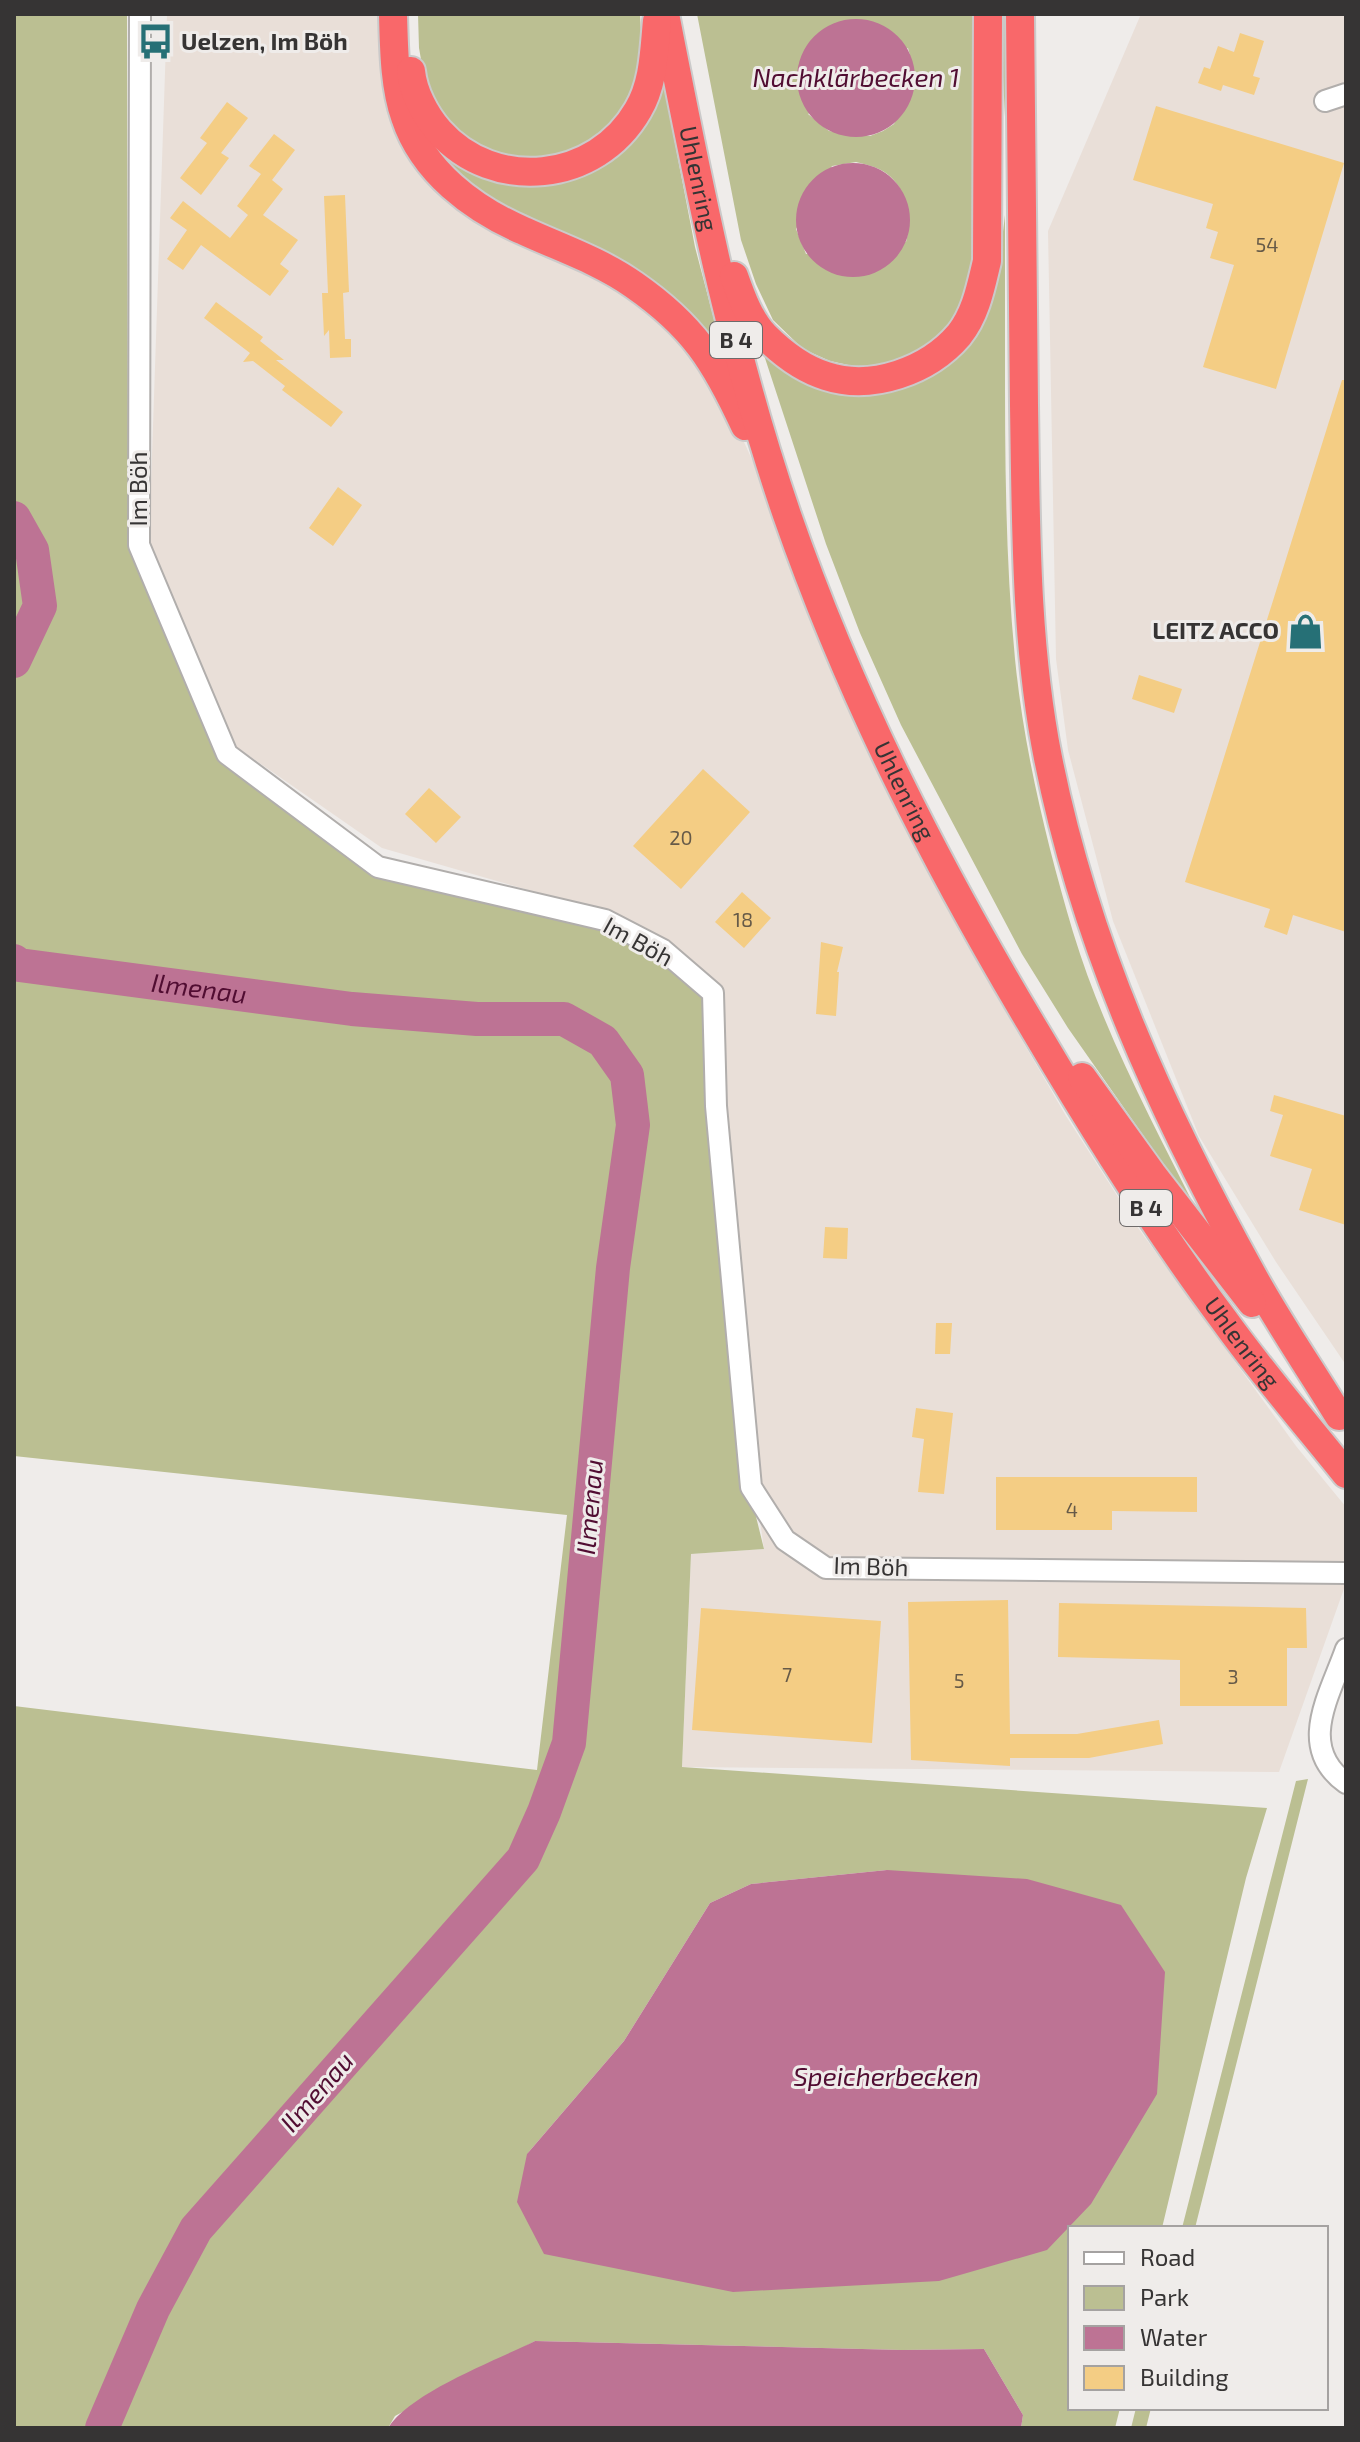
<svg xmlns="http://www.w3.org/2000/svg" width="1360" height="2442" font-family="'Exo 2',sans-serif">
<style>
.built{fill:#e9dfd8}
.green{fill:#bbbf92;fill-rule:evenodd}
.water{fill:#bd7394}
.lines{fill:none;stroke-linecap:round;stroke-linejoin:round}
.river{stroke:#bd7394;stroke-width:34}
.building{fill:#f4cd84}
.minor-casing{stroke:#b1aeac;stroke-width:24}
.highway-casing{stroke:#cbcaca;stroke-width:32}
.minor{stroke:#fff;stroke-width:20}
.highway{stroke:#f9686a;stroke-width:28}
.labels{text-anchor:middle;stroke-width:6;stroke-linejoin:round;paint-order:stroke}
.number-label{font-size:20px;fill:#665a48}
.shield{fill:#efecea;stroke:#6e6b6b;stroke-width:2}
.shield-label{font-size:22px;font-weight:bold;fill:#363434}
.poi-label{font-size:24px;font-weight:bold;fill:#363434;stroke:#efecea;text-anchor:start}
.street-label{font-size:24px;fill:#363434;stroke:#efecea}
.water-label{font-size:26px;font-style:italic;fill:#510d32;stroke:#efecea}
</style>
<rect width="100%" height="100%" fill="#efecea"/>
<!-- built -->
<path class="built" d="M167 14H384L387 77 589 268 663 320 715 379 755 466 822 643 876 767 960 933 1066 1116 1136 1225 1296 1446 1346 1507V1583L1279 1772 682 1767 691 1554 764 1549 756 1493 722 1103 721 986 668 945 605 912 382 848 235 746 149 544Z
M1141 14H1346V1365L1276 1262 1199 1136 1113 921 1068 750 1056 659 1048 231Z"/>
<!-- green -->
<path class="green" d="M14 14H127L128 538 224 762 376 872 598 928 655 958 704 996 743 1464 764 1549 691 1554 682 1767 1267 1808 1246 1878 1162 2228H1070V2408H1120L1115 2428H1021L1023 2415 984 2349 902 2350 535 2341 395 2416 388 2428H14V1706L537 1770 567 1515 14 1456ZM887 1870 527 2154 624 2041 710 1903 751 1884Z
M418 14H640L643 71 630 104 604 137 571 155 519 162 474 147 434 106 425 82 419 48Z
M697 14H977V260L953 326 927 351 892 365 862 368 830 361 803 349 773 320 756 284 741 240ZM908 48 915 75 894 124 883 131 870 136 829 131 808 114ZM856 162C864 164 873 166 881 170 906 183 913 217 906 242L806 254 796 229 832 166Z
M1000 14H1005C1005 126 1005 237 1005 349 1005 453 1005 556 1015 659 1024 751 1047 844 1073 932 1103 1031 1153 1123 1199 1215L1068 1028 1022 954 901 725 860 633 826 544 761 346 792 370 935 369 999 265 1005 215V117Z
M663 81 695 247 722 350 677 303 483 201 440 162 432 139 569 177Z
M1308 1779 1195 2228H1182L1296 1781Z
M1136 2408H1151L1146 2428H1131Z"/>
<!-- water -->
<path class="water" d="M797 78a59 59 0 1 1 118 0a59 59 0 1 1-118 0Z
M796 220a57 57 0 1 1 114 0a57 57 0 1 1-114 0Z
M887 1870 1027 1879 1121 1905 1165 1972 1157 2094 1091 2204 1047 2250 939 2281 733 2292 544 2254 517 2202 527 2154 624 2041 710 1903 751 1884Z
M535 2341 902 2350 984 2349 1023 2415 1021 2428H388C411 2392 495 2361 535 2341Z"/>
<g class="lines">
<!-- river -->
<g class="river">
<path d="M14 518 32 550 40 606 14 661"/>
<path id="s1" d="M14 961 19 965 352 1009 477 1019H564L603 1041 627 1075 633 1125 613 1268 569 1743 544 1812 523 1859 196 2229 153 2309 102 2428"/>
</g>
</g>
<!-- building -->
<path class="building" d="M1240 33 1264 41 1253 76 1260 78 1254 95 1223 85 1221 91 1198 83 1204 67 1210 69 1218 46 1234 52Z
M227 102 248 118 221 153 229 158 201 195 180 178 207 143 200 138Z
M1156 106 1344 163 1276 389 1203 367 1234 265 1210 258 1218 232 1206 228 1213 204 1133 180Z
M274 134 295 150 272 180 283 189 263 215 298 240 280 264 289 271 270 296 201 245 183 270 167 259 187 230 170 218 183 201 230 238 248 215 237 206 261 174 249 166Z
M345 195 349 292 343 293 345 339H351V357L330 358 329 330 324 336 322 293H328L324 196Z
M216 302 263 337 260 341 284 360H276L343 412 331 427 282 390 285 386 253 361 243 362 250 353 204 318Z
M1342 380H1346V932L1293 915 1287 935 1264 927 1270 909 1185 882Z
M338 487 362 505 333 546 309 528Z
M1139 675 1182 689 1174 713 1132 699Z
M703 769 750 812 681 889 633 846Z
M429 788 461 817 436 843 405 814Z
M742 892 771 918 744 948 715 922Z
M821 942 843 947 837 972H839L836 1016 816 1014Z
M1274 1095 1346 1116V1225L1299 1210 1312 1169 1270 1156 1283 1115 1270 1111Z
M825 1227 848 1228 847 1259 823 1258Z
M936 1323H952L950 1354H935Z
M916 1408 953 1413 944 1494 918 1492 924 1439 912 1437Z
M996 1477H1197V1512L1112 1511V1530H996Z
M1008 1600 1010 1734H1077L1159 1720 1163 1744 1089 1758H1010V1766L911 1760 908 1602Z
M1059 1603 1306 1608 1307 1648H1287V1706H1180V1660L1058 1657Z
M701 1608 881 1621 872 1743 692 1730Z"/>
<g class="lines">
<defs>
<path id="minor" d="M140 14 139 545 227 754 378 867 605 920 663 950 713 993 716 1106 751 1487 785 1540 826 1568 1345 1573
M1325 101 1346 94
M1346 1649C1330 1695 1296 1747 1346 1783"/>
<g id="highway">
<path d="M393 14C394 47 394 85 405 117 423 172 473 209 524 231 561 248 600 261 634 285 693 326 715 361 745 426"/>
<path id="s2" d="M665 14C698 183 731 353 787 515 851 699 936 865 1036 1032 1094 1130 1155 1228 1224 1320 1262 1373 1305 1423 1346 1474"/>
<path d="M1020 14C1021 144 1023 275 1024 405 1026 523 1025 643 1048 758 1085 944 1162 1113 1254 1278 1280 1325 1311 1370 1339 1416"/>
<path d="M411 71C413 92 425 115 439 131 494 193 596 183 638 110 654 83 654 51 657 21"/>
<path d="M734 276C741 296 750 321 765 336 781 352 803 369 826 376 872 391 928 371 959 335 976 314 981 286 987 261L988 14"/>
<path d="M1082 1077 1152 1174 1252 1303"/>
</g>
</defs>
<!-- minor casing -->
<use href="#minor" class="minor-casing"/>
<!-- highway casing -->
<use href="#highway" class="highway-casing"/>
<!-- minor -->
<use href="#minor" class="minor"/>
<!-- highway -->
<use href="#highway" class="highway"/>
</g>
<!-- icons -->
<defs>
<symbol id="bus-bare" viewBox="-9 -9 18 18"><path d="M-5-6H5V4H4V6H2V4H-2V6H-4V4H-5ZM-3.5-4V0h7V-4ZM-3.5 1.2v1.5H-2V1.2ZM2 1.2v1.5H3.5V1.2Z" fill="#267076" stroke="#efecea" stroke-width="2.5" paint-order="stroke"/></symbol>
<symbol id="shop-bare" viewBox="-9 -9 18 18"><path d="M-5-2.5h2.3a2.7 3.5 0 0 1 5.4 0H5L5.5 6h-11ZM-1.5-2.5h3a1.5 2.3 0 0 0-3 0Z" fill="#267076" stroke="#efecea" stroke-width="2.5" paint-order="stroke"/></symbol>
</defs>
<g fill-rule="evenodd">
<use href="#bus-bare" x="130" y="16" width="51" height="51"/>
<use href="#shop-bare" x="1280" y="606" width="51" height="51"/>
</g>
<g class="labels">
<!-- number labels -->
<g class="number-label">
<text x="1267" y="252">54</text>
<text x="681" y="845">20</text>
<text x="743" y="927">18</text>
<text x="1072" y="1517">4</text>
<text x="787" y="1682">7</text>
<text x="1233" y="1684">3</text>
<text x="959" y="1688">5</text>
</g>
<!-- shield labels -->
<g class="shield">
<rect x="710" y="322" width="52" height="36" rx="6"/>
<rect x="1120" y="1190" width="52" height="36" rx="6"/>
</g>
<g class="shield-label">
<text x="736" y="348">B 4</text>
<text x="1146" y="1216">B 4</text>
</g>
<!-- poi labels -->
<g class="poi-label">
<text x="181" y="50">Uelzen, Im Böh</text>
<text x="1279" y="639" text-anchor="end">LEITZ ACCO</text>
</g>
<!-- street labels -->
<g class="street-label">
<text dy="8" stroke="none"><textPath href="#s2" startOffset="168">Uhlenring</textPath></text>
<text transform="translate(139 489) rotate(-90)" y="8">Im Böh</text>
<text dy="8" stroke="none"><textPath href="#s2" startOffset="816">Uhlenring</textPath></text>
<text transform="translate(638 942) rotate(29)" y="8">Im Böh</text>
<text dy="8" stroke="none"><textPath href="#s2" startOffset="1464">Uhlenring</textPath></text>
<text transform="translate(871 1567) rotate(2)" y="8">Im Böh</text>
</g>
<!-- water labels -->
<g class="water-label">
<text x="856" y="87">Nachklärbecken 1</text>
<text dy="9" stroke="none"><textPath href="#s1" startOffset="188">Ilmenau</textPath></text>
<text transform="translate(590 1507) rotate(-85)" y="9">Ilmenau</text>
<text x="886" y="2086">Speicherbecken</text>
<text transform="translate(317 2092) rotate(-49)" y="9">Ilmenau</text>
</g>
</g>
<!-- border -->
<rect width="1360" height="2442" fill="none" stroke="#363434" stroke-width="32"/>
<!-- legend -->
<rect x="1068" y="2226" width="260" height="184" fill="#efecea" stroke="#a5a2a1" stroke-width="2"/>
<rect x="1084" y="2252" width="40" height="12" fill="#ffffff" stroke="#a5a2a1" stroke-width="2"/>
<text x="1140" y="2266" font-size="24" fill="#363434">Road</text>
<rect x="1084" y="2286" width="40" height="24" fill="#bbbf92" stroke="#a5a2a1" stroke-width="2"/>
<text x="1140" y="2306" font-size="24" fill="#363434">Park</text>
<rect x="1084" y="2326" width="40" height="24" fill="#bd7394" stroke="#a5a2a1" stroke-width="2"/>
<text x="1140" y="2346" font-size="24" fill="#363434">Water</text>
<rect x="1084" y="2366" width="40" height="24" fill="#f4cd84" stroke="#a5a2a1" stroke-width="2"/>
<text x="1140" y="2386" font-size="24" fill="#363434">Building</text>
</svg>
